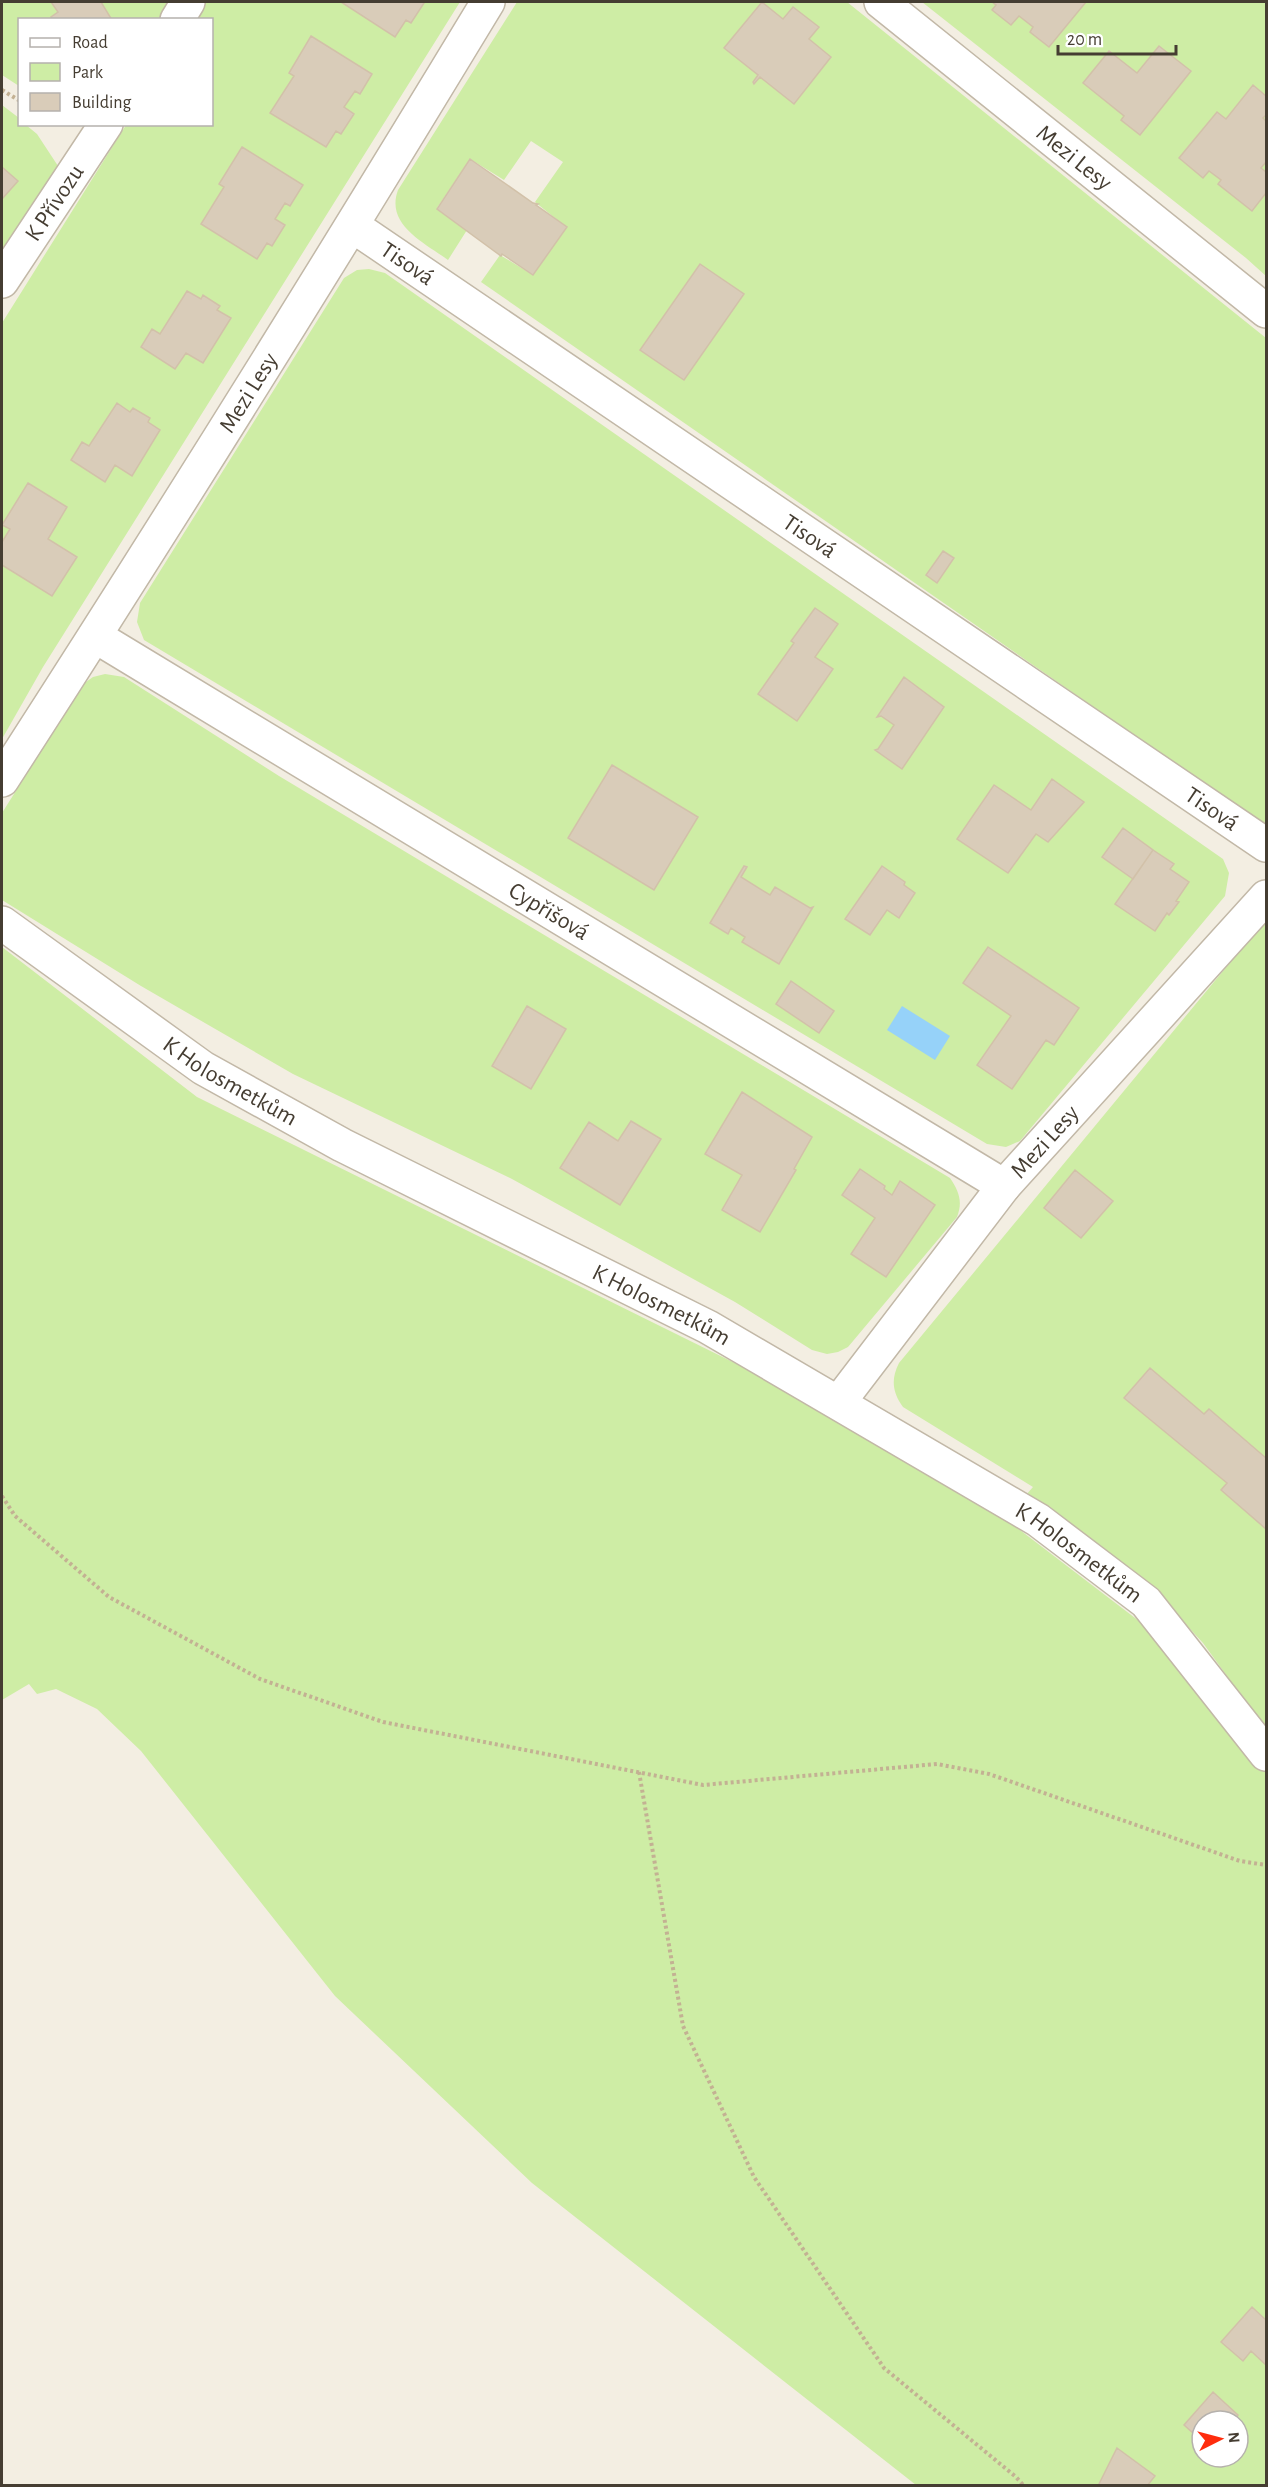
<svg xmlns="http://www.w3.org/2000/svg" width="1268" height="2487" font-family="'Alegreya Sans',sans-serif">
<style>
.green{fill:#ceeda5;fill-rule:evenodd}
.water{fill:#96d2f9}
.building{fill:#d9ccb9;stroke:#d2c1a9;stroke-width:1.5}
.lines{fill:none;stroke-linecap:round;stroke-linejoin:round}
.street-casing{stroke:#c2b8a7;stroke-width:36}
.path{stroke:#c3b193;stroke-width:4;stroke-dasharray:3 3;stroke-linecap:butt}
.street{stroke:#fff;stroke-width:33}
.labels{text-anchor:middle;stroke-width:5;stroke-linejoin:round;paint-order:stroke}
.street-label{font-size:24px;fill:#453d32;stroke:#fff}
</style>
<rect width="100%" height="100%" fill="#f3eee2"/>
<!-- green -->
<path class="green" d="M2 2H170L159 19 20 20 19 86 2 75Z
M203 2H460L43 667 2 739V323L126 125 212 124V20L192 19Z
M517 2H847L1266 338V823L1258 821 481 282 500 255 533 275 566 227 535 202 563 162 531 141 504 180 470 159 437 208 467 230 448 260C425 243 385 225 398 190Z
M922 2H1266V276L1246 258Z
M2 105 19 118 20 124 26 125 37 134 60 169 2 254Z
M369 269 385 273 1223 859 1229 873 1225 896 1020 1141 1006 1147 987 1144 144 640 137 622 140 603 344 278 357 270Z
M105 674 124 677 279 776 950 1178C959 1191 963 1202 957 1217L848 1347 838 1352 827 1354 812 1350 735 1302 512 1179 293 1074 141 986 2 900V813L83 684 93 677Z
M1266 919V1730L1203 1643 1142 1577 1025 1496 1033 1487 903 1407C892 1392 891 1379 899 1363Z
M2 947 197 1097 755 1373 990 1507 1139 1621 1266 1772V2485H916L532 2183 335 1996 141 1751 97 1709 56 1689 37 1694 29 1684 2 1700ZM1202 2421H1238V2457H1202Z"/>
<!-- water -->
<path class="water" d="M902 1006 950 1036 935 1060 887 1030Z"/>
<!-- building -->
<path class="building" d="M51 2H101L112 20H53L51 17 58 12Z
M341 2H422L424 3 411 23 406 20 395 37Z
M762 2 783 19 793 7 819 27 809 39 831 57 794 104 760 77 754 84 753 82 758 75 724 48Z
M992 2H1086L1049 47 1030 32 1033 27 1019 16 1011 25 992 10 996 5Z
M311 36 372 74 360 94 355 91 344 107 354 114 341 134 336 131 326 147 270 113 294 76 289 73Z
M1159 46 1191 71 1140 135 1121 120 1124 116 1083 83 1109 51 1137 73Z
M1253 85 1266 96V115L1263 118 1266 121V162L1261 168 1266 172V193L1252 211 1218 184 1221 180 1209 171 1203 178 1179 158 1217 112 1226 119Z
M242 147 303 185 290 206 285 203 275 219 285 225 272 246 267 243 257 259 201 224 224 187 219 184Z
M470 159 533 203 538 204 536 205 567 227 533 275 502 254 501 256 437 209Z
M2 167 18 181 2 199Z
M700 264 744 294 684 380 640 350Z
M187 291 201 299 203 295 220 306 217 310 231 318 203 363 186 353 175 369 141 347 152 329 160 334Z
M117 403 130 412 133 408 150 418 148 422 160 430 132 476 115 465 105 482 71 460 82 442 89 446Z
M28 483 67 507 48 539 77 557 52 596 2 565V542L10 529 2 525Z
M943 551 954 558 937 583 926 575Z
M815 608 838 624 815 657 833 669 797 721 758 694 794 643 791 641Z
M904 677 944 707 902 769 875 750 878 749 894 725 881 716 877 717Z
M612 765 698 817 654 890 568 838Z
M1052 779 1084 802 1048 842 1036 834 1008 873 957 839 994 785 1031 810Z
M1123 828 1153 850 1133 879 1102 857Z
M1153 850 1174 864 1170 869 1189 882 1176 901 1179 902 1169 915 1167 913 1155 931 1115 904Z
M744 866 747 867 741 877 770 895 775 887 810 908 813 907 779 964 742 942 745 937 731 928 728 934 710 923Z
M882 866 905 882 904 885 915 893 899 918 887 910 870 935 845 919Z
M988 947 1079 1008 1054 1045 1046 1040 1012 1089 977 1065 1011 1016 963 983Z
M791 981 834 1011 819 1033 776 1004Z
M527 1006 566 1029 531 1089 492 1066Z
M742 1092 812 1137 794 1169 796 1170 760 1232 722 1210 742 1175 705 1154Z
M631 1121 661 1139 620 1205 560 1168 589 1122 618 1141Z
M860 1169 885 1186 884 1189 892 1195 900 1181 935 1205 886 1277 851 1254 875 1218 842 1195Z
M1075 1170 1113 1201 1081 1238 1044 1208Z
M1150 1368 1204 1414 1209 1409 1266 1458V1529L1221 1490 1227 1483 1124 1398Z
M1252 2307 1266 2320V2365L1251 2351 1243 2361 1221 2342Z
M1213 2392 1238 2415 1233 2421H1202V2441L1184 2425Z
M1117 2448 1155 2476 1147 2486H1098Z"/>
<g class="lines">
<defs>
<g id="street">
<path id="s1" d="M881 2 1266 311"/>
<path d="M177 20 188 2"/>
<path id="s2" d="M353 226 1266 845"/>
<path id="s3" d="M2 281 106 124"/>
<path id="s4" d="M95 636 1004 1186"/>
<path id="s5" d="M2 780C168 523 330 263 488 2"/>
<path id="s6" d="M2 923 203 1068 342 1145 708 1327 1038 1520 1146 1602 1266 1754"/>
<path id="s7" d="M839 1402 1004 1186 1266 897"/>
</g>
</defs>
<!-- street casing -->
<use href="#street" class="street-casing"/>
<!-- path -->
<path class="path" d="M2 90 20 101
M2 1496 15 1516 109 1597 260 1679 383 1722 703 1785 937 1764 989 1774 1240 1861 1266 1865
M639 1772 683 2026 754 2177 884 2368 1016 2477 1024 2486"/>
<!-- street -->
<use href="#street" class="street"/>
</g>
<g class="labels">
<!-- street labels -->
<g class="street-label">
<text dy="8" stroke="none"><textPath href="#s1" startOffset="248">Mezi Lesy</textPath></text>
<text dy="8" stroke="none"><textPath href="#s3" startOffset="94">K Přívozu</textPath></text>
<text dy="8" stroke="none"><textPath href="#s2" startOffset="66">Tisová</textPath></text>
<text dy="8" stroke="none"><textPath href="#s5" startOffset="459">Mezi Lesy</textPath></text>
<text dy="8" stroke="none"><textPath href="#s2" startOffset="552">Tisová</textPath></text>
<text dy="8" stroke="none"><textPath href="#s2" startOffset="1038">Tisová</textPath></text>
<text dy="8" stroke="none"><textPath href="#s4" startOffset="531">Cypřišová</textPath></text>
<text dy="8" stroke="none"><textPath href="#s6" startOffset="278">K Holosmetkům</textPath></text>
<text dy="8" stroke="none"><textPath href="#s7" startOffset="332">Mezi Lesy</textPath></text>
<text dy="8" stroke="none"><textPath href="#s6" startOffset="764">K Holosmetkům</textPath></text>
<text dy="8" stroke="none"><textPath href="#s6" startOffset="1250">K Holosmetkům</textPath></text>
</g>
</g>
<!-- border -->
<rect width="1268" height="2487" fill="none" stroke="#453d32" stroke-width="6"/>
<!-- legend -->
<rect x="18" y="18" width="195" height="108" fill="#ffffff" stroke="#b5b1ad" stroke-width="1.5"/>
<rect x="30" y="38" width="30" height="9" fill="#ffffff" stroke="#b5b1ad" stroke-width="1.5"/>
<text x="72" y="48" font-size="18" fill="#453d32">Road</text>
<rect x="30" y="63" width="30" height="18" fill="#ceeda5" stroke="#b5b1ad" stroke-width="1.5"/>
<text x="72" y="78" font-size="18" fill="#453d32">Park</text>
<rect x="30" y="93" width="30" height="18" fill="#d9ccb9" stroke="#b5b1ad" stroke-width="1.5"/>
<text x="72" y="108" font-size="18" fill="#453d32">Building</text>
<!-- north arrow -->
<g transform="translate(1220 2439) rotate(84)"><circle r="28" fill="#ffffff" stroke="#b5b1ad" stroke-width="1.5"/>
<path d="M0-4.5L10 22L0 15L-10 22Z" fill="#ff2d0d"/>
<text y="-9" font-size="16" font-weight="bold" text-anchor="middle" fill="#453d32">N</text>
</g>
<!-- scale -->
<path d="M1058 45v9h118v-9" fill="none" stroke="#453d32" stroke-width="3"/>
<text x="1067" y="45" font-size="18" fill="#453d32" stroke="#ffffff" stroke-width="4.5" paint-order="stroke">20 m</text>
</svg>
